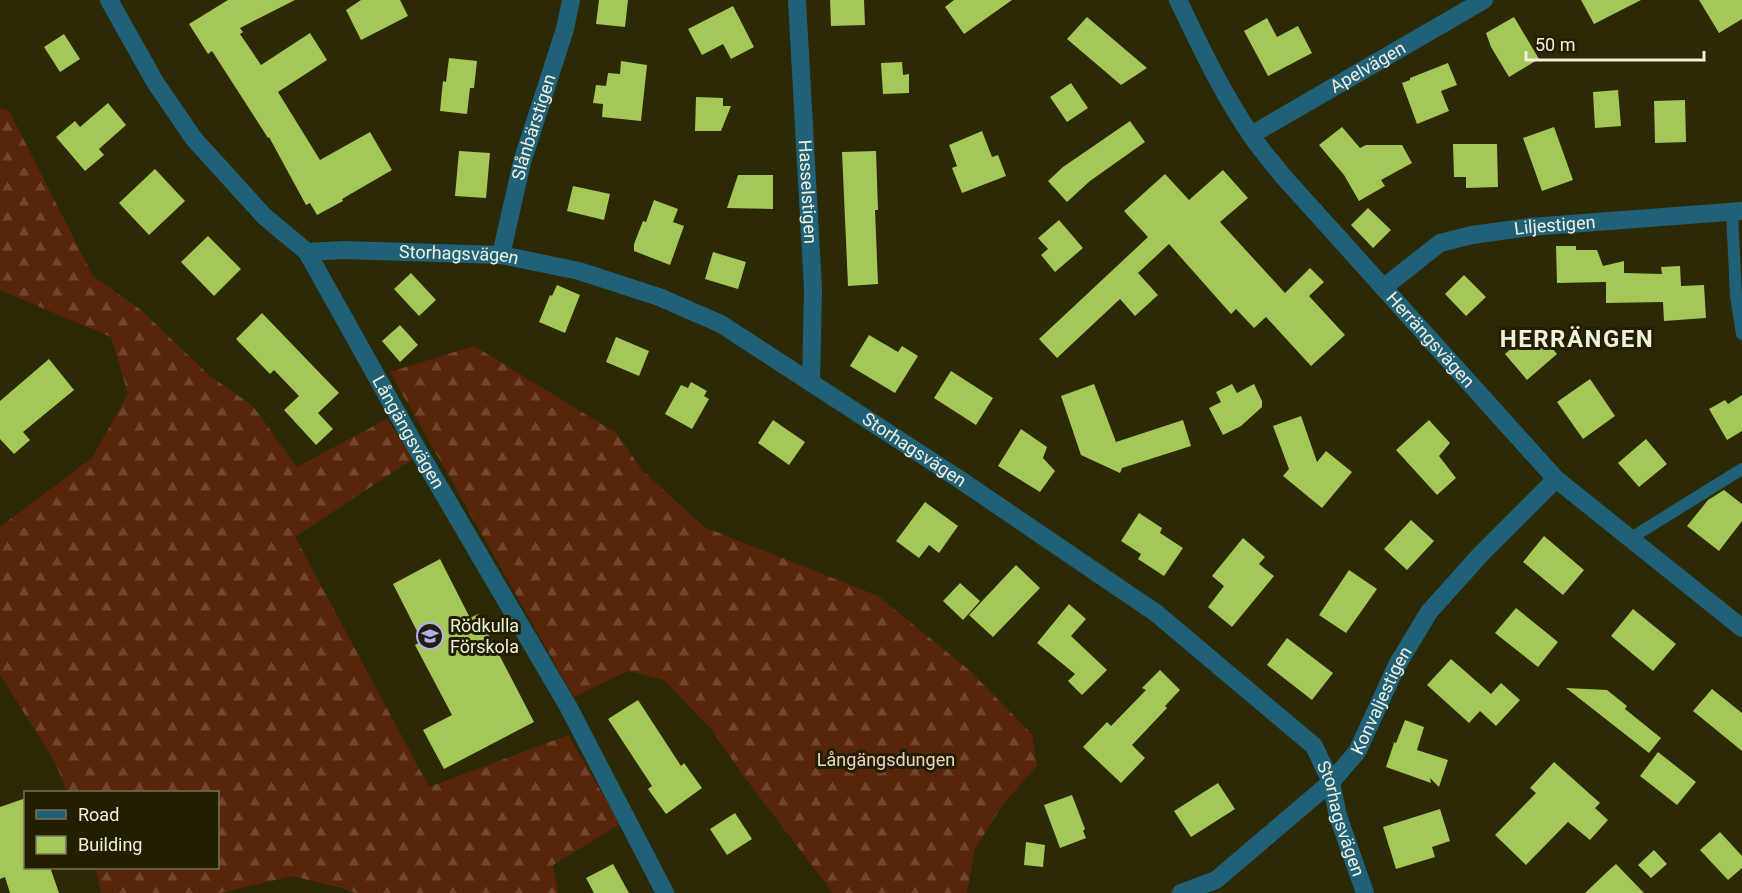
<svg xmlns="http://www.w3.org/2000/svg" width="1742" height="893" font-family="Roboto,sans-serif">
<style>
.forest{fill:url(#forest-firs)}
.building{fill:#a4c758}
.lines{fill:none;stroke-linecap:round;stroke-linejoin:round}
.service{stroke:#206178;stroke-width:12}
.minor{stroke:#206178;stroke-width:18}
.tertiary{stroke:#206178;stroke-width:18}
.labels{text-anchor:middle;stroke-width:6;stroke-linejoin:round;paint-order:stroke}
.street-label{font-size:18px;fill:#f1f0dd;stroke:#221f00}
.poi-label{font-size:18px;fill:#f1f0dd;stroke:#221f00;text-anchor:start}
.park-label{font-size:18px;fill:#edd2c6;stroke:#221f00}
.district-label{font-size:24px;font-weight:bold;letter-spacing:1.5px;fill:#f1f0dd;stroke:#221f00}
</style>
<defs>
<pattern id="forest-firs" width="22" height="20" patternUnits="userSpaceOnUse" patternTransform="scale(1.5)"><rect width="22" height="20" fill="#58250b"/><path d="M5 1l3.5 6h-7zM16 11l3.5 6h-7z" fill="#70452e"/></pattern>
</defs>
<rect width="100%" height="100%" fill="#2c2907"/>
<!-- forest -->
<path class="forest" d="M0 108 9 111 93 276 141 310 210 376 253 406 297 467 387 419 413 459 295 537 429 787 568 735 620 824 553 865 558 893H356L338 887 292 876 220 893H101L96 868H218V792H67L55 762 0 675V527L92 458 128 394 111 337 0 290Z
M474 346 616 433 642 470 704 527 878 596 969 670 1032 734 1037 766 1003 804 975 849 967 893H833L743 775 711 729 664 680 628 671 574 697 390 372Z"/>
<!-- building -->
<path class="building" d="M228 0H295L240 28 243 32 240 34 261 65 310 33 327 60 278 92 320 160 370 132 392 170 342 199 343 201 317 215 310 203 306 205 269 137 268 138 212 51 208 54 189 24Z
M361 0H400L408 16 361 40 346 10Z
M599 0H628L625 27 596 24Z
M830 0H864L865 25 831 26Z
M954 0H1012L964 34 945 7Z
M1581 0H1641L1594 24Z
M1699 0H1742V19L1719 33Z
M733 6 754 47 731 59 723 44 702 55 688 29Z
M1087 17 1147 68 1121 85 1067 39Z
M1514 17 1539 59 1509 77 1491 47 1486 33Z
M1267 18 1277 37 1298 26 1312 53 1268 76 1244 31Z
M64 34 80 59 60 72 44 47Z
M449 58 477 61 474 88H470L467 114 440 111 443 81 446 82Z
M621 61 647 65 641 121 602 117 603 104 593 103 596 85 606 86 608 73 620 74Z
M902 62 903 75 909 74V93L883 94 881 63Z
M1448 63 1457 85 1441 91 1449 111 1417 124 1402 83 1410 80V78Z
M1071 83 1088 108 1067 122 1050 97Z
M1618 90 1621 126 1595 128 1593 92Z
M696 97 723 98V106H731L721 131H695Z
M1685 100 1686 142 1655 143 1654 101Z
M108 103 126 125 99 149 104 155 85 171 56 137 75 121 80 127Z
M1130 121 1145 142 1090 181 1067 202 1048 181 1063 167Z
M1342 127 1360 148 1366 145H1402L1412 163 1381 180 1385 186 1359 201 1344 175 1319 145Z
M1554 127 1573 180 1542 191 1523 138Z
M982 131 992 157 998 155 1006 176 962 193 952 168 957 166 949 145Z
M1453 144H1497L1498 187 1466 188V177H1454Z
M459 151 490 153 486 198 455 196Z
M876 151 878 210H875L878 284 848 286 842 152Z
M155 169 185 201 149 235 119 203Z
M1223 170 1248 198 1220 222 1285 293 1310 268 1324 282 1309 296 1345 335 1311 366 1266 317 1254 328 1236 309 1231 314 1169 244 1138 273 1158 295 1135 316 1120 299 1057 358 1039 339 1148 237 1124 211 1165 174 1189 200Z
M738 175H773V209L727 208Z
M573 186 610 194 604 220 567 211Z
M654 200 678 209 673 222 684 226 670 265 634 251V244L643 221 646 222Z
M1368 208 1391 230 1373 248 1351 225Z
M1059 220 1083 248 1055 272 1041 255 1048 249 1038 238Z
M208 236 241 269 214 296 181 262Z
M1556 246H1576V250H1597L1603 266 1624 261V273L1662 274 1661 267 1680 266 1681 286 1704 285 1706 318 1664 321 1663 302 1606 303V282L1557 283Z
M713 252 746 262 738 289 705 279Z
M411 273 436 300 419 316 394 289Z
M1464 275 1486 297 1466 316 1445 294Z
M557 285 580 295 565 333 539 322 550 295 552 296Z
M262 313 339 393 318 413 333 429 316 445 284 410 299 396 274 370 270 374 236 339Z
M400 325 418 345 400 362 382 341Z
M1535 328 1557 354 1527 380 1505 354Z
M869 335 898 352 902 346 918 356 895 393 850 366Z
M616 337 649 351 639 376 606 362Z
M49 359 74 390 23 432 30 440 14 454 0 439V401Z
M951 371 993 398 976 425 934 398Z
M1590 379 1615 416 1583 439 1557 402Z
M691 382 707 391 704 396 709 399 692 429 665 414 681 385 688 388Z
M1094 384 1116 442 1183 420 1191 446 1122 468 1120 473 1081 455 1061 396Z
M1232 384 1237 393 1254 384 1262 401V407L1241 426 1223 435 1209 408 1221 402 1216 392Z
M1742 395V431L1727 440 1709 409 1725 400 1728 404Z
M1301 416 1317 462 1326 451 1352 472 1322 508 1283 476 1289 469 1273 426Z
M773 420 805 442 789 465 758 443Z
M1429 420 1450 443 1439 456 1456 478 1437 495 1396 450Z
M1021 429 1047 447 1043 458 1055 471 1040 492 998 466Z
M1646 439 1667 464 1639 487 1618 463Z
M1724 490 1742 504V521L1719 551 1687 526 1708 500Z
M925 502 958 526 939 553 929 545 919 558 896 541Z
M1139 513 1162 528 1160 533 1183 548 1164 576 1138 559 1141 554 1121 541Z
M1411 520 1434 541 1407 570 1384 549Z
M1544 536 1584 570 1563 595 1523 562Z
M1243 538 1265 557 1259 564 1274 576 1232 627 1208 607 1224 586 1212 576Z
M440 559 470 618 478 614 534 722 444 769 423 730 452 715 415 645 422 641 393 584Z
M1016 565 1040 588 993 637 969 615Z
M1349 570 1377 589 1346 633 1319 615Z
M960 583 980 601 963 620 943 601Z
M1069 604 1086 619 1071 636 1107 670 1082 695 1068 681 1075 674 1037 643Z
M1516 608 1558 642 1538 667 1495 633Z
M1633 609 1676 644 1653 671 1611 636Z
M1287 638 1333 673 1312 700 1267 665Z
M1451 659 1491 694 1501 683 1520 700 1496 726 1480 711 1469 723 1427 685Z
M1160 670 1180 690 1165 706 1167 708 1132 745 1145 758 1121 783 1083 747 1107 722 1111 726 1146 690 1142 688Z
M1566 688 1607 690 1627 706 1625 709 1661 738 1649 753Z
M1712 689 1742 713V751L1693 711Z
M638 700 681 766 684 763 702 788 666 814 648 789 652 786 608 719Z
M1405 720 1424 727 1417 750 1448 760 1439 787 1430 778 1431 783 1386 767 1394 743 1392 742 1396 743Z
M1658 752 1696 782 1677 805 1640 776Z
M1554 762 1600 803 1595 808 1608 820 1590 840 1568 822 1526 865 1495 835 1536 793 1530 788Z
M1218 783 1235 809 1191 837 1174 811Z
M1072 795 1085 829 1083 831 1086 838 1060 848 1044 805Z
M26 798V867H50L59 893H10L5 877 0 879V807Z
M1440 809 1450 841 1432 847 1435 857 1396 869 1383 827Z
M735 813 752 839 727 855 710 829Z
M1720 832 1742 856V868L1728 880 1700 850Z
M1026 842 1045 845 1043 867 1024 865Z
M1654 850 1667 864 1651 878 1638 865Z
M613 864 629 893H594L586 878Z
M1616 864 1644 893H1585L1607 872Z"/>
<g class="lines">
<!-- service -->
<path class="service" d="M1732 212 1736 296 1742 334
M1631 538 1742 469"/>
<!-- minor -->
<g class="minor">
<path id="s1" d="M109 0 155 82 194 139 264 216 307 252 416 447 569 708 665 893"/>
<path id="s2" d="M797 0 813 289 811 382"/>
<path id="s3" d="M1251 135 1484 0"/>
<path id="s4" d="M307 252 344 250 501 255 579 271 659 297 721 324 959 479 1156 613 1314 746 1331 782 1338 816 1365 893"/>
<path id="s5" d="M501 255 522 162 565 29 571 0"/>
<path id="s6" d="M1383 288 1440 243 1472 235 1530 227 1742 211"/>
<path id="s7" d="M1181 893 1216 880 1331 782 1357 752 1397 665 1429 612 1481 554 1556 479"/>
</g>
<!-- tertiary -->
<path class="tertiary" id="s8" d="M1178 0C1200 46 1222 93 1251 135 1260 149 1272 162 1282 175L1556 479 1742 628"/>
</g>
<!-- icons -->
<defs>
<symbol id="school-ring" viewBox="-11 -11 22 22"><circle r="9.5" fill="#221f00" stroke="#afaefa" stroke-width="1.5"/><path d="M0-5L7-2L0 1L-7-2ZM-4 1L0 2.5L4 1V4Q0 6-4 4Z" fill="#afaefa"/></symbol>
</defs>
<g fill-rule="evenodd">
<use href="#school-ring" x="415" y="621" width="30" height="30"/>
</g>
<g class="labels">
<!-- street labels -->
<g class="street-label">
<text dy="6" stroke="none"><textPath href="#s3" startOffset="135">Apelvägen</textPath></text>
<text dy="6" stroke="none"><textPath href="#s5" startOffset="132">Slånbärstigen</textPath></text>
<text dy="6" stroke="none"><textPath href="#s2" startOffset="192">Hasselstigen</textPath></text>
<text dy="6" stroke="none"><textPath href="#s6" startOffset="189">Liljestigen</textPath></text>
<text dy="6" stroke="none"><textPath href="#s4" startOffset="152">Storhagsvägen</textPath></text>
<text dy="6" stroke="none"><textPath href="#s8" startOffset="426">Herrängsvägen</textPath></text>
<text dy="6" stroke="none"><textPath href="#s1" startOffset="530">Långängsvägen</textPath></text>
<text dy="6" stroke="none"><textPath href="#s4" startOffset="656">Storhagsvägen</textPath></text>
<text dy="6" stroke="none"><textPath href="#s7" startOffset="285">Konvaljestigen</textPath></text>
<text dy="6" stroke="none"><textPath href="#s4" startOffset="1232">Storhagsvägen</textPath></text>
</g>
<!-- poi labels -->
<g class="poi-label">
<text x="450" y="632">Rödkulla<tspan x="450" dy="21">Förskola</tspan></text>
</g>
<!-- park labels -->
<g class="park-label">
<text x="886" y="766">Långängsdungen</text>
</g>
<!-- district labels -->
<g class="district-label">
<text x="1577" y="347">HERRÄNGEN</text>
</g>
</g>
<!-- legend -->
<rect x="24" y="791" width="195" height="78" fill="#221f00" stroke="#757358" stroke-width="1.5"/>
<rect x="36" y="810" width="30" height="9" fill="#206178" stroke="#757358" stroke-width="1.5"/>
<text x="78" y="821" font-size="18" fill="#f1f0dd">Road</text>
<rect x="36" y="836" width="30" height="18" fill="#a4c758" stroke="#757358" stroke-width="1.5"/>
<text x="78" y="851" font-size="18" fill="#f1f0dd">Building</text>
<!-- scale -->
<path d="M1526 51v9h178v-9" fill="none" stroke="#f1f0dd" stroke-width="3"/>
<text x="1535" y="51" font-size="18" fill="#f1f0dd" stroke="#221f00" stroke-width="4.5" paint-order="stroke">50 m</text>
</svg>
